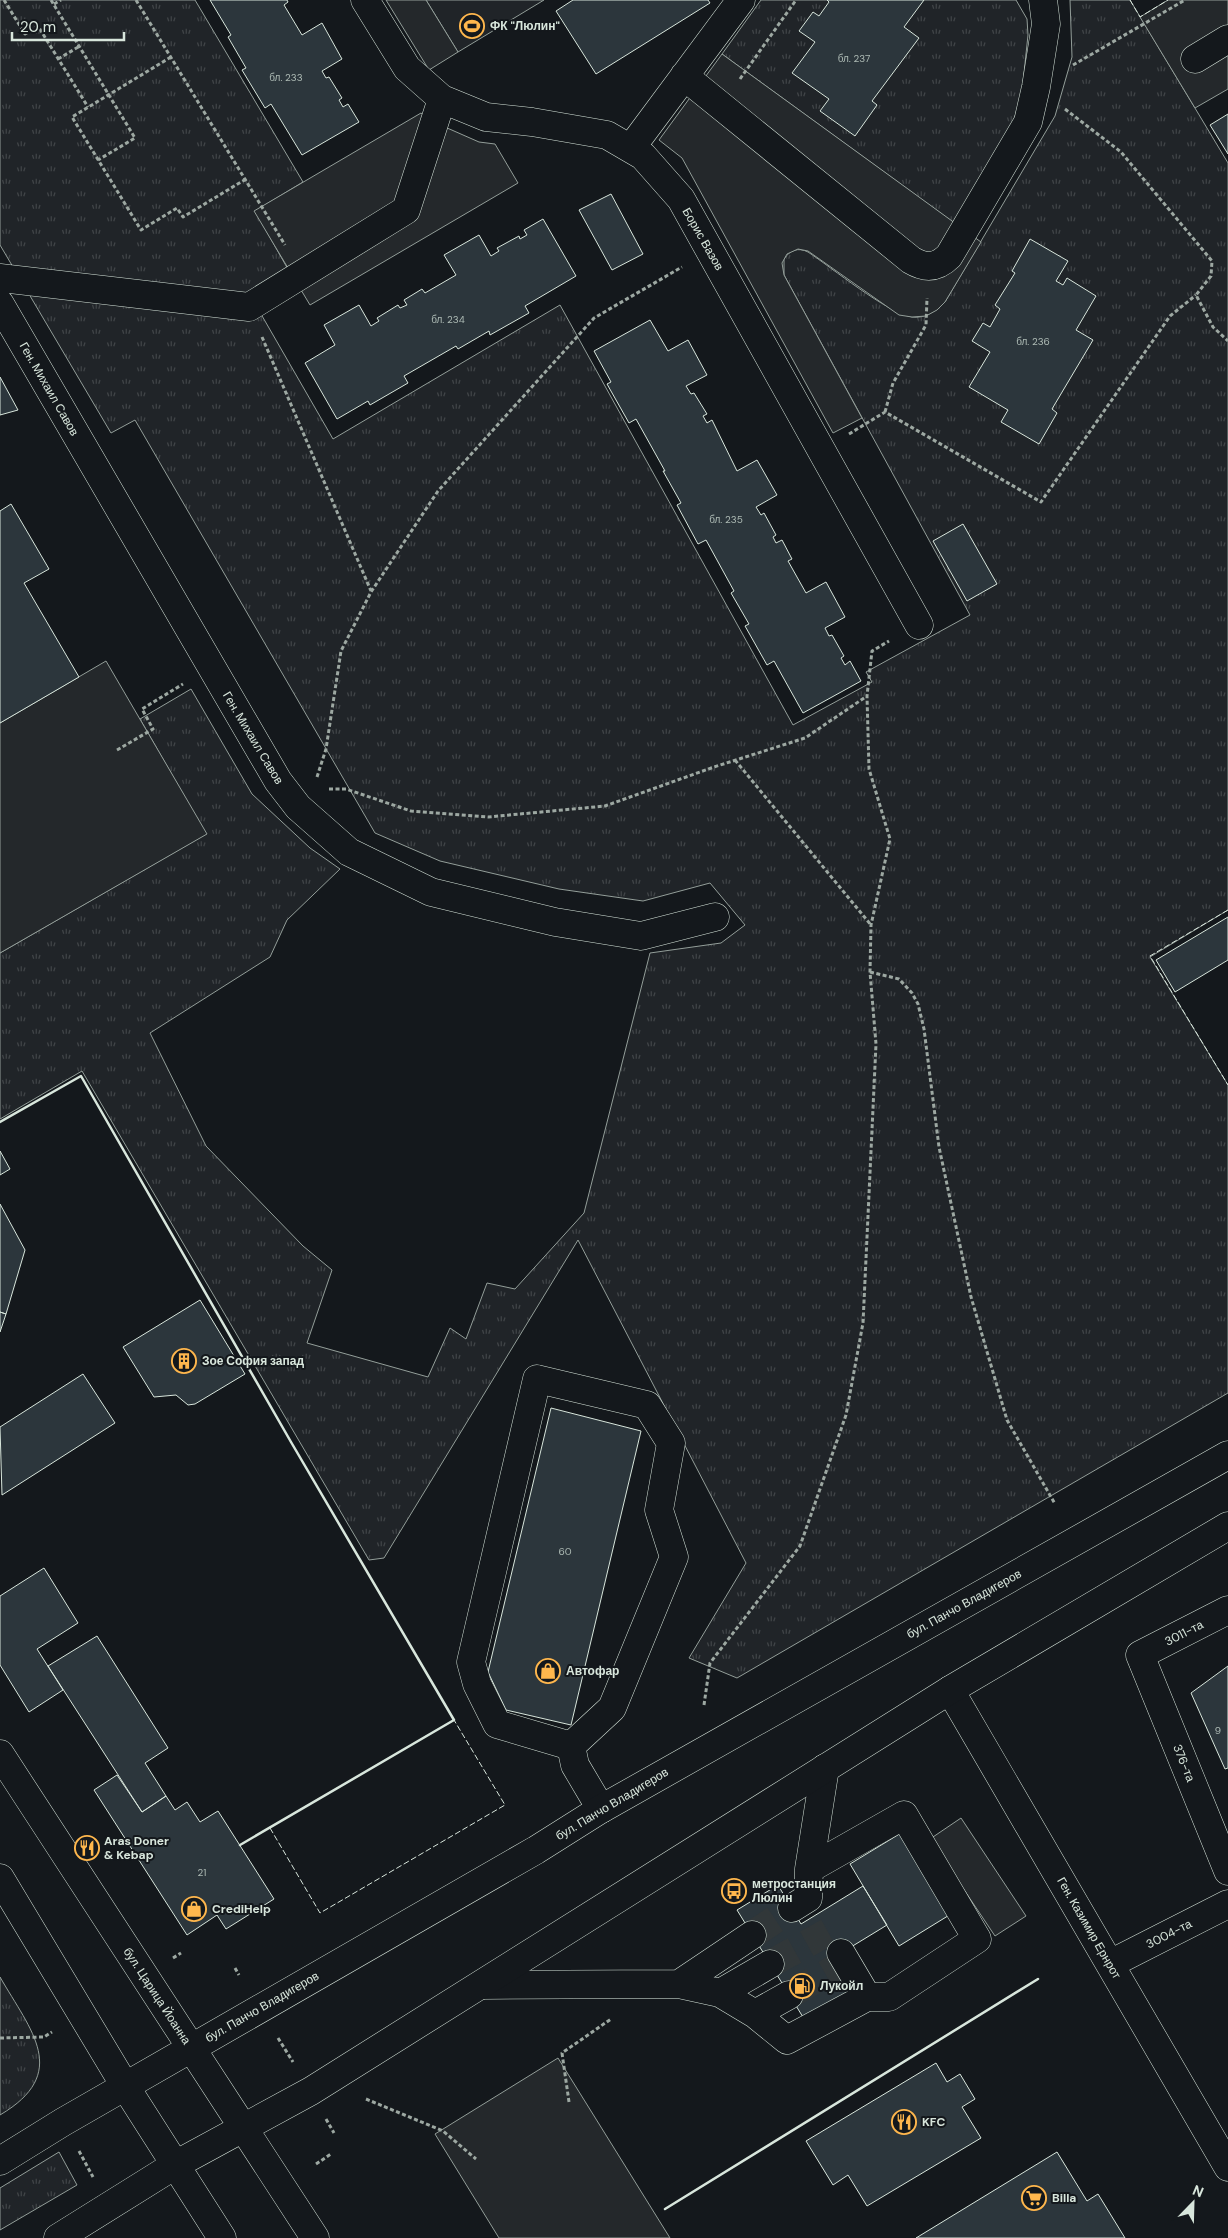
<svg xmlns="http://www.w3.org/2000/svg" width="1228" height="2238" font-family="'DM Sans',sans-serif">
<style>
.grass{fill:url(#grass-tufts);stroke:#939e99}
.green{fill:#202428;stroke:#939e99}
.parking{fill:#24282b;stroke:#939e99}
.building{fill:#2c363c;stroke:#d8e6dc}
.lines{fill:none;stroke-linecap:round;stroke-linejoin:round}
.minor-tunnel{stroke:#313739;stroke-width:28;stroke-dasharray:28 14;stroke-linecap:butt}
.minor-casing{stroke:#d8e6dc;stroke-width:29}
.major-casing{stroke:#d8e6dc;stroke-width:29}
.path{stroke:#9da8a2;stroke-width:3;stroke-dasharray:4 2.5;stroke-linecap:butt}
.minor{stroke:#14181c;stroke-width:28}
.major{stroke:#14181c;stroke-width:28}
.fence{stroke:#d8e6dc;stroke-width:1;stroke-dasharray:6 2.5;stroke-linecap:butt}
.wall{stroke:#d8e6dc;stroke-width:2.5}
.labels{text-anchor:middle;stroke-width:4;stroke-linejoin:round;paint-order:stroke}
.number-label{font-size:10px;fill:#adbab4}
.poi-label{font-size:12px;font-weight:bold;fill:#d8e6dc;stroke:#14181c;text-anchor:start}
.street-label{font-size:12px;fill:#d8e6dc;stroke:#14181c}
</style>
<defs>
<pattern id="grass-tufts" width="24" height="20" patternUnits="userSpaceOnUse" patternTransform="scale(1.25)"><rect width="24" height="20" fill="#202428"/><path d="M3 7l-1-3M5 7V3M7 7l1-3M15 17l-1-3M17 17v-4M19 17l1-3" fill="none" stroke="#404447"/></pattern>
</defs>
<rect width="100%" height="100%" fill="#14181c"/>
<!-- grass -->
<path class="grass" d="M0 0H195L303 182 255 211 289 271 250 295 333 439 560 305 793 725 872 682 866 672 970 615 784 275V259C790 250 798 247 808 252 831 267 887 313 912 317 925 319 937 310 945 302L1055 116 1072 57 1070 0H1130L1228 163V910L1150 957 1228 1085V1393L737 1678 689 1658 746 1563 578 1240 384 1558 369 1560 82 1071 0 1119V953L206 834 140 719 191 689 252 794 310 848 340 869 287 920 270 957 150 1033 206 1146 303 1246 332 1270 307 1343 428 1377 450 1328 466 1339 487 1283 515 1289 584 1213 650 953 721 943 745 925 710 883 643 901 559 889 440 861 375 833 135 420 111 433 0 245Z
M761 0H1016L1027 19 1028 35 1022 92 1011 130 954 223 722 54Z
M0 1977C31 2031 71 2073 0 2115Z
M59 2152 77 2185 0 2230V2188Z"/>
<!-- green -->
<path class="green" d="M426 0H544L458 52Z"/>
<!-- parking -->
<path class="parking" d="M386 0H426L458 52 429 70Z
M1168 0H1228V89L1195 108 1140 17Z
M722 54 981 242 945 302 937 310 926 316 912 317 899 315 808 251 798 249 787 254 782 263 784 275 862 418 833 433 682 158 659 140Z
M421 113 429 120 479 142 495 144 518 183 310 305 254 211Z
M106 661 207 834 0 953V723Z
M961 1818 1026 1916 995 1936 930 1839Z
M558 2058 670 2238H499L435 2134Z"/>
<!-- building -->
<path class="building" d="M210 0H287L288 2 284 5 302 35 322 23 342 59 322 71 326 78 329 77 342 98 339 100 343 107 348 104 359 122 302 155 271 104 265 108 242 70 246 68 228 37 231 35Z
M573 0H708L710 3 596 74 556 11Z
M827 0H924L904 27 919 38 872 101 877 105 855 136 820 111 829 99 792 73 815 42 799 31 813 12 819 16 829 2Z
M1228 114V154L1210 125Z
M611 194 643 254 612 270 579 210Z
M543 219 576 276 525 306 529 313 490 335 489 331 458 349 456 346 404 376 408 383 370 405 368 401 337 419 305 363 335 345 324 325 359 305 371 326 379 321 377 318 398 305 400 308 407 305 404 300 422 289 425 293 456 275 444 255 479 235 491 256 499 251 497 248 519 236 520 239 527 235 524 230Z
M1030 239 1068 261 1056 281 1063 285 1067 278 1096 296 1076 330 1093 340 1052 409 1057 413 1039 444 1001 422 1008 410 969 387 990 352 972 341 983 323 990 327 1000 309 995 305 1015 273 1012 271Z
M650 320 668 351 688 340 707 375 686 386 691 394 694 393 707 414 703 416 707 423 712 420 737 471 757 460 777 495 756 507 761 515 764 513 776 535 773 537 776 543 782 540 792 559 788 561 806 593 826 582 845 617 825 628 829 636 832 635 844 656 841 658 845 665 850 661 861 681 803 713 774 661 767 665 745 626 749 624 731 593 734 591 706 540 698 544 677 505 681 503 663 471H665L636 419 629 423 607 384 611 382 594 351Z
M0 377 18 410 0 415Z
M11 504 49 569 24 583 79 677 0 723V511Z
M963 524 997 584 967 601 933 541Z
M1228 917V960L1175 992 1156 960Z
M0 1151 10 1169 0 1175Z
M0 1204 25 1250 6 1314 0 1312Z
M200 1300 245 1374 195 1404 188 1405 176 1395 154 1397 123 1347Z
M0 1312 6 1314 0 1332Z
M83 1374 115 1423 2 1495 0 1427Z
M551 1408 641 1431 571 1725 506 1710 488 1672Z
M44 1568 78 1623 37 1649 63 1690 29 1712 0 1665V1596Z
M97 1636 168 1748 145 1763 166 1796 142 1812 48 1666Z
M1228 1666V1768L1225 1769 1191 1693Z
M117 1775 142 1812 166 1796 175 1810 187 1802 200 1822 218 1811 274 1899 226 1929 217 1915 187 1935 94 1790Z
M901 1833 951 1914 899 1946 850 1864Z
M778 1885 801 1924 863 1886 887 1925 833 1958 854 1993 806 2022 737 1910Z
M936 2063 947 2082 960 2074 975 2099 962 2107 981 2138 867 2206 848 2175 833 2185 806 2141Z
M1057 2152 1087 2201 1098 2194 1125 2238H916Z"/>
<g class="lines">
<!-- minor-tunnel -->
<path class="minor-tunnel" d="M752 1935 792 1908
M770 1964 828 1932
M789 1995 838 1967"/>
<defs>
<path id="minor" d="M365 0 407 68 442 99 486 117 532 122 607 135 643 156 681 199 919 625
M1195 59 1228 39
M684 76 911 260C926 269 937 268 949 256L1028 122 1036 87 1046 24 1043 0
M631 148 741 0
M0 278 249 307 406 210 442 99
M0 304 278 781 298 807 349 852 431 892 555 922 641 936 715 917
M1228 1610 1140 1655 1228 1871
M950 1690 1228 2167
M571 1746 497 1724 477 1684 471 1662 537 1379 647 1405 671 1443 659 1510 674 1557 612 1708 571 1746 575 1765 601 1809
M792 1908 808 1898 809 1869 825 1768
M841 1953 867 1997
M1110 1964 1228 1904
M679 1984 752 1935
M481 1985 679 1984 720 1993 755 2014 787 2040 867 1997H889L977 1939 904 1815 809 1869
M720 1993 770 1964
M755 2014 789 1995"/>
<path id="major" d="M0 1754 315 2238
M0 1878 125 2086 222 2238
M0 2161 63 2122 536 1850 601 1809 1228 1455
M58 2238 175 2165 311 2091 950 1690 1228 1526"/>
</defs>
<!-- minor casing -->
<use href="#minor" class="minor-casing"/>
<!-- major casing -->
<use href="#major" class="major-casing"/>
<!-- path -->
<path class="path" d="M4 0 25 34 38 26 88 107
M51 0 135 138 98 160
M136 0 285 245
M54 4 61 0
M171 57 72 117 141 230 177 208 183 217 246 179
M58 59 80 46
M1073 65 1185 0
M740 79 796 0
M1065 109 1121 152 1212 261 1211 276 1196 295 1213 327 1228 341
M262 337 371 591
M885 412 893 383 926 325 927 298
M849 434 885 412 1041 502 1170 316 1196 295
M117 750 153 729 142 709 183 684
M735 760 871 925
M317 777 326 749 341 651 371 592 438 491 594 318 682 267
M329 789H346L411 811 488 817 605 806 714 767 805 738 867 696
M870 972 899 979 912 993 918 1004 924 1029 939 1147 971 1297 1007 1420 1055 1504
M704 1705 710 1663 800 1546 846 1415 863 1323 876 1044 870 972 871 925 890 839 869 769 867 696 872 651 889 641
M173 1958 181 1953
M235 1968 239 1975
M0 2038 44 2037 52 2032
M278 2038 293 2062
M366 2099 443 2131 476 2159
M569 2102 562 2053 611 2019
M326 2119 334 2133
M79 2151 93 2177
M316 2164 331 2154"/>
<!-- minor -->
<use href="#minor" class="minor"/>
<!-- major -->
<use href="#major" class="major"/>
<!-- fence -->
<path class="fence" d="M1130 0 1140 17 1168 0
M1228 910 1150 956 1228 1085
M270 1828 320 1913 505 1805 454 1720"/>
<!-- wall -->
<path class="wall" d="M0 1122 81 1076 291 1442 454 1720 240 1845
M665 2209 1038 1979"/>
</g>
<!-- icons -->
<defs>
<symbol id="stadium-ring" viewBox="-11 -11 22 22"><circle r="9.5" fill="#14181c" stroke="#ffb74d" stroke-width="1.5"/><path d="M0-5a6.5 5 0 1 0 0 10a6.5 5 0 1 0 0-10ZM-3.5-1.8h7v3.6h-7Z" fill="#ffb74d"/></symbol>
<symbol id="building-ring" viewBox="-11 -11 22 22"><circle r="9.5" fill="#14181c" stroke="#ffb74d" stroke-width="1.5"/><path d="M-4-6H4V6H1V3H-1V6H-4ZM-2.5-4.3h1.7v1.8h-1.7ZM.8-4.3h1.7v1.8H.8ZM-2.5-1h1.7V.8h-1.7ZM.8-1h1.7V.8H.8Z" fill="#ffb74d"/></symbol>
<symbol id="shop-ring" viewBox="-11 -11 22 22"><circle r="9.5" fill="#14181c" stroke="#ffb74d" stroke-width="1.5"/><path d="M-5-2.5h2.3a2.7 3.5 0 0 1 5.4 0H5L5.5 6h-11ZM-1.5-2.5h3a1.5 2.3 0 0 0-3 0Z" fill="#ffb74d"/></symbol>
<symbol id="restaurant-ring" viewBox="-11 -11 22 22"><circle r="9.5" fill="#14181c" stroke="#ffb74d" stroke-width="1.5"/><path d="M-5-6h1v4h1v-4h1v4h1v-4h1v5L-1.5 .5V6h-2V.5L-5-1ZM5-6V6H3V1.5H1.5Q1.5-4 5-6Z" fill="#ffb74d"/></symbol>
<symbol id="bus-ring" viewBox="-11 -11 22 22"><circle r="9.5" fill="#14181c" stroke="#ffb74d" stroke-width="1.5"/><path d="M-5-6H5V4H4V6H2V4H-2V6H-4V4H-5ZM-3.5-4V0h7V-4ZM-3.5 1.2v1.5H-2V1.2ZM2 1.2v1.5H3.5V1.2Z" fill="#ffb74d"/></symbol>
<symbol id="fuel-ring" viewBox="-11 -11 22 22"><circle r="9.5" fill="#14181c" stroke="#ffb74d" stroke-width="1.5"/><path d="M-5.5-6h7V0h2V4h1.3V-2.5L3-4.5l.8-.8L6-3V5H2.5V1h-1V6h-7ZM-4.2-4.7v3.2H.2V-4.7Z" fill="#ffb74d"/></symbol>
<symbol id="supermarket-ring" viewBox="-11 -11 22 22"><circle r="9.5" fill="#14181c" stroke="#ffb74d" stroke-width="1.5"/><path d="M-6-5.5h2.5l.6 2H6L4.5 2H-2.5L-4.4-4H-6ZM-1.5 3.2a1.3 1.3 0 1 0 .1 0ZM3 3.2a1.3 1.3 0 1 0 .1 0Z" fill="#ffb74d"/></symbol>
</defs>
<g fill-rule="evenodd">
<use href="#stadium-ring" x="458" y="12" width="28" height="28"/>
<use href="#building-ring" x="170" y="1347" width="28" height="28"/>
<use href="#shop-ring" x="534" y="1657" width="28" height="28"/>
<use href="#restaurant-ring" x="73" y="1834" width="28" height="28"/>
<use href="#bus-ring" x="720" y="1877" width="28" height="28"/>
<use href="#shop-ring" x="180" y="1895" width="28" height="28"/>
<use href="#fuel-ring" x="788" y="1972" width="28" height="28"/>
<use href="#restaurant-ring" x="890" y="2108" width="28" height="28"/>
<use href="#supermarket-ring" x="1020" y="2184" width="28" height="28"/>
</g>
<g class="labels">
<!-- number labels -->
<g class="number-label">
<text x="854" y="62">бл. 237</text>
<text x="286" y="81">бл. 233</text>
<text x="448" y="323">бл. 234</text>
<text x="1033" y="345">бл. 236</text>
<text x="726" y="523">бл. 235</text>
<text x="565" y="1555">60</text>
<text x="1218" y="1734">9</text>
<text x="202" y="1876">21</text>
</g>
<!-- poi labels -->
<g class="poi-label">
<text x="490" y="30">ФК "Люлин"</text>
<text x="202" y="1365">Зое София запад</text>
<text x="566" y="1675">Автофар</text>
<text x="104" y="1845">Aras Doner<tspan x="104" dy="14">&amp; Kebap</tspan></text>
<text x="752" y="1888">метростанция<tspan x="752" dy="14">Люлин</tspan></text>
<text x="212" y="1913">CrediHelp</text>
<text x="820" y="1990">Лукойл</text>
<text x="922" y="2126">KFC</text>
<text x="1052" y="2202">Billa</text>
</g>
<!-- street labels -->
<g class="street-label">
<text transform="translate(703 239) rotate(60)" y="4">Борис Вазов</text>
<text transform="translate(49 389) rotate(60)" y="4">Ген. Михаил Савов</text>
<text transform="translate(253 738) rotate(59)" y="4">Ген. Михаил Савов</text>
<text transform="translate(964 1604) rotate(-29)" y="4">бул. Панчо Владигеров</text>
<text transform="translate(1184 1633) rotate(-27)" y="4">3011-та</text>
<text transform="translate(1184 1763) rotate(68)" y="4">376-та</text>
<text transform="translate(612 1804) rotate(-31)" y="4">бул. Панчо Владигеров</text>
<text transform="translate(1089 1928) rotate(60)" y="4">Ген. Казимир Ернрот</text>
<text transform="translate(1169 1934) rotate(-27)" y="4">3004-та</text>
<text transform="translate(157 1996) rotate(57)" y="4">бул. Царица Йоанна</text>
<text transform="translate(262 2007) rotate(-30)" y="4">бул. Панчо Владигеров</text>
</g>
</g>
<!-- north arrow -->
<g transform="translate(1193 2203) rotate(23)" stroke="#14181c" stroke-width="4" paint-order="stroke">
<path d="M0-4L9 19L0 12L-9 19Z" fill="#d8e6dc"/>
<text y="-8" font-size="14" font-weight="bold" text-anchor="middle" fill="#d8e6dc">N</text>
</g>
<!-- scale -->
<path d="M12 32v8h112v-8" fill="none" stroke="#d8e6dc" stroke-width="2.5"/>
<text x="20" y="32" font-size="15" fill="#d8e6dc" stroke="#14181c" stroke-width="4" paint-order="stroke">20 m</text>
</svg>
